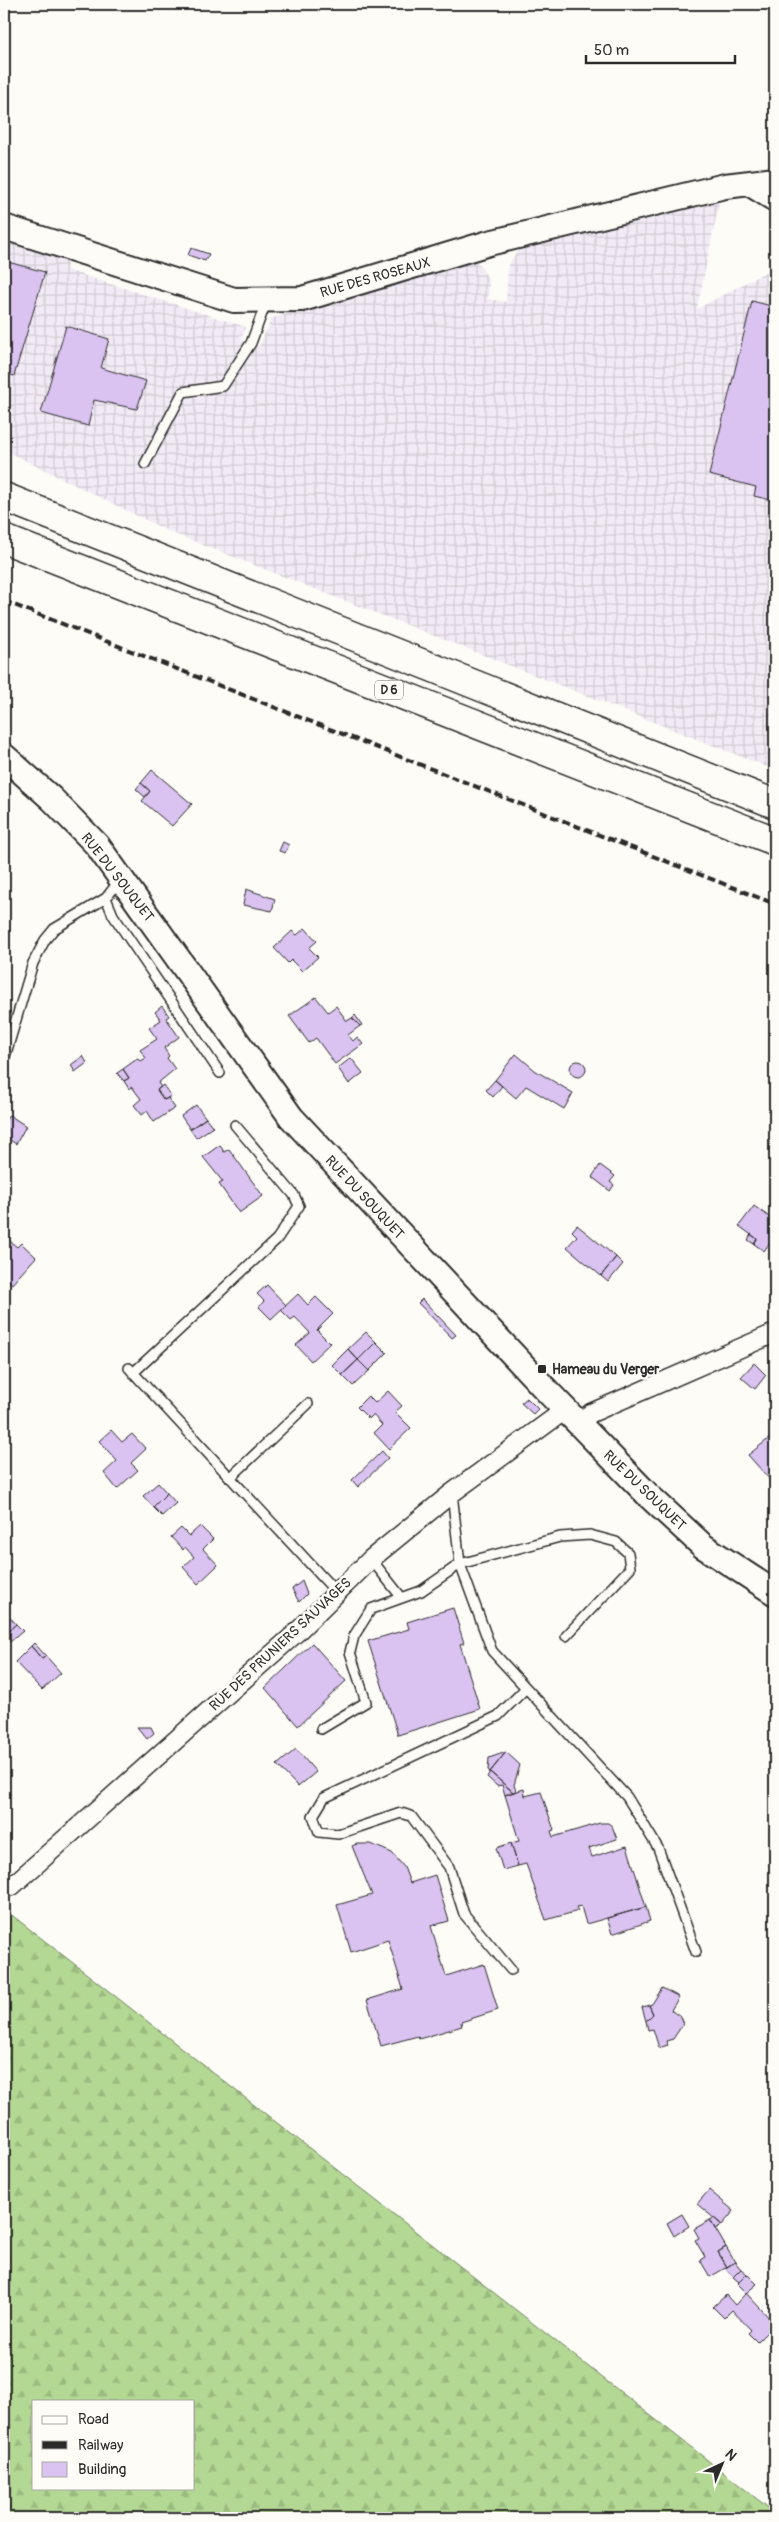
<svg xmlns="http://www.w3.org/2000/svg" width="779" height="2522" font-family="Pangolin,sans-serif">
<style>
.industrial{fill:url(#industrial-grid)}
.forest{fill:url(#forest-firs);stroke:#6f825f;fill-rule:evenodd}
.building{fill:#dac2f1;stroke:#2b2b2b}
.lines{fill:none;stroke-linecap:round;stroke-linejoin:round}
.lane-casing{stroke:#2b2b2b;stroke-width:12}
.street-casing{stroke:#2b2b2b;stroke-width:21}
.secondary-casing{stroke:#2b2b2b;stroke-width:28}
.highway-casing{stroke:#2b2b2b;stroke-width:31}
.lane{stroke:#fdfcf7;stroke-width:9}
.street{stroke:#fdfcf7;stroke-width:18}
.secondary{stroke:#fdfcf7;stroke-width:24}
.highway{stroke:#fdfcf7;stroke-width:28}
.rail{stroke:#2b2b2b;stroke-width:4;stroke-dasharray:8 4;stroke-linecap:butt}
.poi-dot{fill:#2b2b2b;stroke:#fdfcf7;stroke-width:2}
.labels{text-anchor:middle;stroke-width:5;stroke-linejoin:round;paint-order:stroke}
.shield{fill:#fdfcf7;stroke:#6a6a68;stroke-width:1}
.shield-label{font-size:12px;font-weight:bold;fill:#2b2b2b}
.street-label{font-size:14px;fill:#2b2b2b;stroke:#fdfcf7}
.poi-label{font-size:14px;font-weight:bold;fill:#2b2b2b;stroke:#fdfcf7;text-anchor:start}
</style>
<defs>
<pattern id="industrial-grid" width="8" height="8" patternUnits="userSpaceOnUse" patternTransform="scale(1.25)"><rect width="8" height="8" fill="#f2ebf5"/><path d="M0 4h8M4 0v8" fill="none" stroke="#d0cad2"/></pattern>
<pattern id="forest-firs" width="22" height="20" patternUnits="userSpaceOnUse" patternTransform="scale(1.25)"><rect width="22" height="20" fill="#b3d893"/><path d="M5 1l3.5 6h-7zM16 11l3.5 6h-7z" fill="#9aba7f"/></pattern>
</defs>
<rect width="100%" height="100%" fill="#fdfcf7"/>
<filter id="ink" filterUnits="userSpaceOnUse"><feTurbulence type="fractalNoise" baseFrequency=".02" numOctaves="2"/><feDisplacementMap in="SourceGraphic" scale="10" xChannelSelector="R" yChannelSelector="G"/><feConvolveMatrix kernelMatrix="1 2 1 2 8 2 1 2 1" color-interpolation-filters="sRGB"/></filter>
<g filter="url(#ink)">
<!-- industrial -->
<path class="industrial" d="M720 198 697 309 767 271 775 272V770L170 532 4 450V240L67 261V270L246 327 241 340 259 346 272 318 464 263 478 262 489 280 488 299 506 302 508 265 516 253 527 245 657 216Z"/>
<!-- forest -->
<path class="forest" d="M4 1909 775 2513V2518H4ZM34 2401H194V2488H34Z"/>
<!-- building -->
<path class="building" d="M191 248 209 254 205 261 188 255Z
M4 261 45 272 14 376 4 373Z
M752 301 775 307V501L754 496 756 487 709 475Z
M66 326 109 339 101 368 146 381 137 409 94 400 88 426 41 413Z
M152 770 192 804 172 826 142 801 150 791 141 783Z
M141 783 150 791 145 797 136 789Z
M283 842 289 845 285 853 279 851Z
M246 889 275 899 272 911 243 905Z
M305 928 317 941 309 948 318 957 302 971 291 960 288 963 274 948 292 931 297 935Z
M316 997 328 1012 336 1006 347 1021 352 1018 360 1026 348 1035 353 1041 357 1037 363 1044 335 1064 316 1038 309 1043 289 1016Z
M162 1006 169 1016 166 1018 179 1037 164 1048 169 1056 167 1058 175 1069 158 1083 161 1087 157 1090 164 1100 168 1098 175 1108 154 1122 147 1111 142 1115 134 1105 141 1099 132 1087 129 1089 124 1081 129 1078 123 1069 137 1059 141 1061 146 1058 140 1050 157 1039 149 1028 161 1020 155 1012Z
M355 1015 362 1025 360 1026 352 1018Z
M516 1054 536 1071 573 1093 564 1109 526 1086 516 1098 495 1080Z
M83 1056 87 1063 75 1072 71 1065Z
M351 1058 363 1073 349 1084 338 1068Z
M570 1069a8 8 0 1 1 16 0a8 8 0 1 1-16 0Z
M123 1069 129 1078 124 1081 117 1073Z
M495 1080 502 1086 493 1097 486 1090Z
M163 1085 171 1096 164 1100 157 1090Z
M196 1105 206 1118 190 1129 181 1116Z
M9 1115 26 1126 16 1144 4 1136V1123Z
M206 1118 213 1127 196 1138 190 1129Z
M220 1145 224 1152 229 1149 263 1196 239 1213 219 1184 223 1182 203 1157Z
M600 1165 615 1176 610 1182 614 1185 610 1191 592 1177Z
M754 1206 775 1221V1235L764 1251 754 1244 757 1239 739 1226Z
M577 1225 616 1257 601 1276 567 1247 577 1236 572 1231Z
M4 1228 8 1231 4 1236 17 1247 21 1243 36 1257 12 1284 4 1277Z
M751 1234 757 1239 754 1244 748 1240Z
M616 1257 623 1264 608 1282 601 1276Z
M267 1285 286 1305 271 1319 259 1307 264 1301 257 1294Z
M298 1294 308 1305 316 1297 333 1314 317 1330 330 1343 311 1361 296 1345 310 1333 295 1317 291 1320 281 1310Z
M422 1299 456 1335 452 1338 418 1303Z
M366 1332 376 1342 358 1360 348 1349Z
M376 1342 387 1353 369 1371 358 1360Z
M348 1349 358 1360 342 1375 332 1365Z
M358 1360 369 1371 353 1386 342 1375Z
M754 1363 766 1375 755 1389 741 1377Z
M388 1391 402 1406 395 1412 411 1428 389 1449 374 1433 382 1425 373 1415 369 1419 357 1407 368 1396 375 1403Z
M527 1398 538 1409 533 1414 521 1403Z
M111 1430 122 1442 132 1434 146 1449 131 1463 138 1470 117 1489 104 1473 117 1461 99 1441Z
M775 1434V1477L771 1481 748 1455Z
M382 1451 388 1458 358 1487 352 1480Z
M158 1483 167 1493 153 1507 143 1496Z
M167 1493 176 1503 162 1516 153 1507Z
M200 1526 213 1539 203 1549 218 1565 198 1584 183 1567 194 1557 185 1547 183 1550 171 1537 181 1528 189 1536Z
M302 1581 307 1594 299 1602 292 1589Z
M453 1608 464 1643 460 1644 480 1709 398 1735 368 1641 409 1629 407 1622Z
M4 1610 16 1624 4 1636Z
M16 1624 23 1631 10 1642 4 1635Z
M34 1643 46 1656 42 1659 31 1646Z
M312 1643 346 1681 298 1726 265 1688Z
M31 1646 42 1659 46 1656 61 1673 42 1690 15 1662Z
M137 1727H151L154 1733 147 1739Z
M296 1749 316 1772 298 1787 277 1765Z
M506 1752 520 1765 514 1785 516 1791 513 1792 490 1772Z
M506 1752 490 1772 488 1770 489 1758Z
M490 1772 513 1792 505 1795 502 1785 497 1786 487 1777Z
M524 1789 525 1796 541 1792 554 1830 551 1831 553 1837 600 1823H608L612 1826 617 1839 589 1848 592 1857 627 1846 646 1907 586 1924 581 1906 576 1907 578 1911 546 1920 526 1864 518 1866 511 1843 519 1841 505 1795Z
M511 1843 518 1866 503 1870 496 1848Z
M357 1844H371L392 1853 404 1867 410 1883 435 1875 449 1921 431 1926 446 1976 484 1964 498 2010 461 2022 462 2026 419 2039 418 2036 381 2046 367 2000 403 1989 388 1940 351 1952 337 1905 372 1895 352 1846Z
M646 1907 650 1921 612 1934 607 1918Z
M662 1988 679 1997 671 2010 676 2014H679L683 2024 673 2039 666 2041 668 2045 659 2048 653 2029 648 2030 646 2021 653 2014 649 2005 652 2004Z
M649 2005 653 2014 646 2021 642 2007Z
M709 2190 734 2211 722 2225 697 2204Z
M682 2214 689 2226 674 2236 667 2223Z
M714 2218 722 2225 715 2229 710 2220Z
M710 2220 726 2247 718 2252 727 2267 710 2277 700 2260 705 2257 695 2240 699 2238 694 2229Z
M726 2247 735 2262 727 2267 718 2252Z
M735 2262 741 2269 733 2277 725 2268Z
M741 2269 747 2274 739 2282 733 2277Z
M747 2274 757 2284 746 2293 737 2284Z
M746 2293 775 2324 757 2342 748 2333 751 2330 732 2310 724 2318 713 2307 726 2295 735 2305Z"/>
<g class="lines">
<defs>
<path id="lane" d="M4 406V407
M145 464 183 392 223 386 251 343 267 300
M106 898 113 915 220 1073
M4 1060 33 963 45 940 54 929 106 898 120 880
M129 1368 337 1593
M133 1373 277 1239 299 1206 294 1195 235 1125
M230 1478 308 1404
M452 1493 460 1564 492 1651 627 1797 658 1848 696 1952
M371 1559 402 1598
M321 1729 366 1702 350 1652 354 1636 371 1609 421 1591 460 1564 560 1537 590 1535 616 1542 628 1553 630 1568 566 1636
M511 1970 464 1914 449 1867 411 1816 401 1813 338 1834 319 1832 313 1816 324 1798 498 1716 526 1688"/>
<path id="street" d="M578 1424 591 1413 775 1333
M4 1888 12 1886 296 1633 371 1559 452 1493 565 1410"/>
<path id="secondary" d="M749 183 775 199
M4 227 234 300 302 299 489 243 725 186 775 180
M4 756 52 799 97 845 291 1117 549 1393 650 1497 703 1546 775 1593"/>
<path id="highway" d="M4 497 775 804
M4 539 775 841"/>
</defs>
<!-- lane casing -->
<use href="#lane" class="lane-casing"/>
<!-- street casing -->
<use href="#street" class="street-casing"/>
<!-- secondary casing -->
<use href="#secondary" class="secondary-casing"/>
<!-- highway casing -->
<use href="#highway" class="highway-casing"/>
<!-- lane -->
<use href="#lane" class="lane"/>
<!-- street -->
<use href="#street" class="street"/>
<!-- secondary -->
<use href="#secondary" class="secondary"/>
<!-- highway -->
<use href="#highway" class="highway"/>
<!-- rail -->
<path class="rail" d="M4 601 775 904"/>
</g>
</g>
<!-- markers -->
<rect class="poi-dot" x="537" y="1364" width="10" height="10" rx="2.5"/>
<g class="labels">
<!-- shield labels -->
<rect class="shield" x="375" y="680.5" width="28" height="19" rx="4"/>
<g class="shield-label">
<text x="389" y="694">D 6</text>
</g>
<!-- street labels -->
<g class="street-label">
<text transform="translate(375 277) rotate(-16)" y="5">RUE DES ROSEAUX</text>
<text transform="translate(118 877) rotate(52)" y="5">RUE DU SOUQUET</text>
<text transform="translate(365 1197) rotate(47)" y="5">RUE DU SOUQUET</text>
<text transform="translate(645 1490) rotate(44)" y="5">RUE DU SOUQUET</text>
<text transform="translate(280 1644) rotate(-43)" y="5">RUE DES PRUNIERS SAUVAGES</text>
</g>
<!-- poi labels -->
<g class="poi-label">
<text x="552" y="1374">Hameau du Verger</text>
</g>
</g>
<!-- margin -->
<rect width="779" height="2522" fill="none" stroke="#fdfcf7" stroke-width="20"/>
<rect x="10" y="10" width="759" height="2502" fill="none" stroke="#2b2b2b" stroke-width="2" filter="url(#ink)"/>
<!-- legend -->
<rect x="32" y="2400" width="162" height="90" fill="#fdfcf7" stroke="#a9a8a5"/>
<rect x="42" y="2416" width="25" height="8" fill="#fdfcf7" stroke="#a9a8a5"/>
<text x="78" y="2424" font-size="15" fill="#2b2b2b">Road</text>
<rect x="42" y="2441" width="25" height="8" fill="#2b2b2b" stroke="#a9a8a5"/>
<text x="78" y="2450" font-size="15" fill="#2b2b2b">Railway</text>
<rect x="42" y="2462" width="25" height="15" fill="#dac2f1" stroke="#a9a8a5"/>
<text x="78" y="2474" font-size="15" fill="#2b2b2b">Building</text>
<!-- north arrow -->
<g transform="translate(722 2464) rotate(44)" stroke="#fdfcf7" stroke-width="4" paint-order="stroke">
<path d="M0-4L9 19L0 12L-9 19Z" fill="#2b2b2b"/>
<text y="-8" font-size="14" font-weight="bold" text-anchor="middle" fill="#2b2b2b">N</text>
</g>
<!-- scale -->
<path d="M586 55v8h149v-8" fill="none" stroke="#2b2b2b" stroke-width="2.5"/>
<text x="594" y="55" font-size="15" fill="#2b2b2b" stroke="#fdfcf7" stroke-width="4" paint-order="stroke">50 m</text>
</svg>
